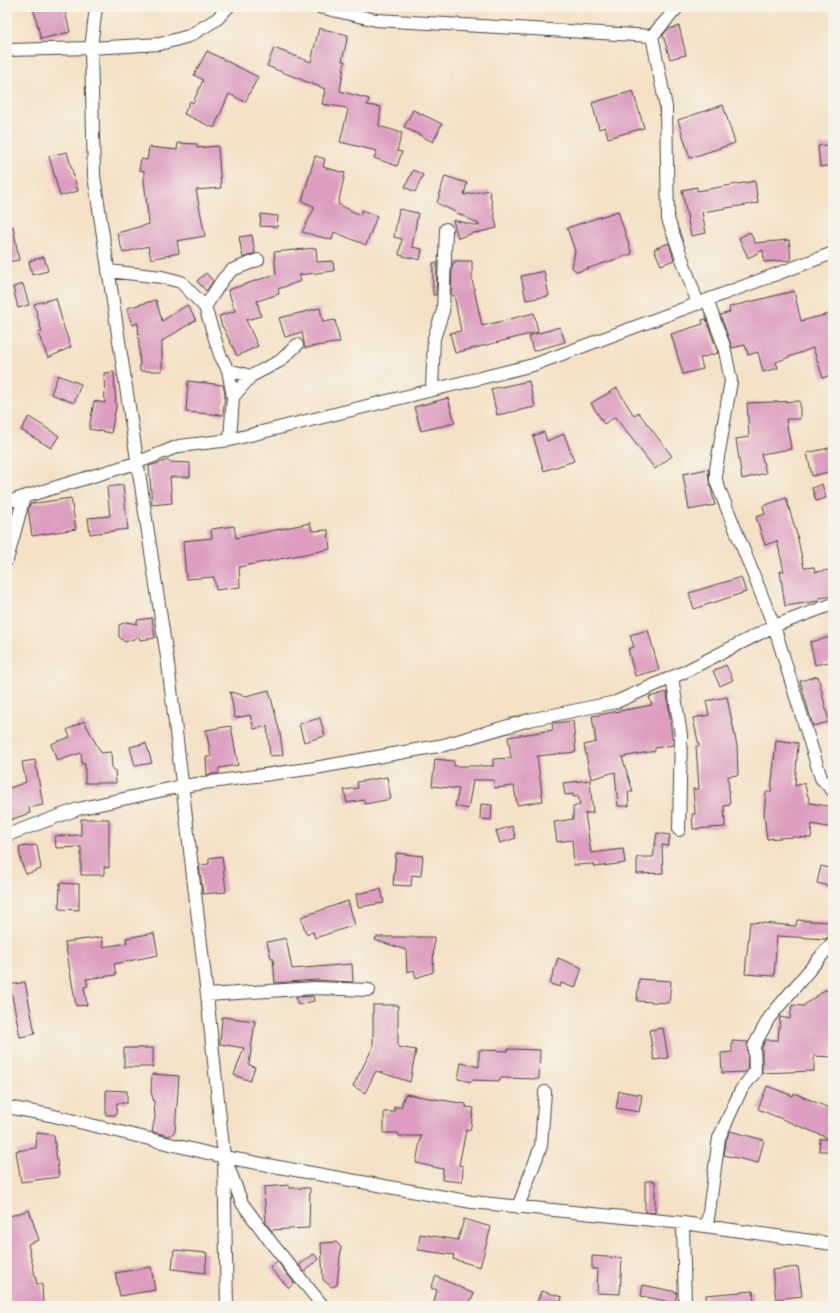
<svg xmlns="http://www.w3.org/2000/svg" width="840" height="1313" font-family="Dekko,sans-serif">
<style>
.building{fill:#dc9dc0}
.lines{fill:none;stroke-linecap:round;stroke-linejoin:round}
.minor-casing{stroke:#494642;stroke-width:14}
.minor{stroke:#fff;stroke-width:12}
</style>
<rect width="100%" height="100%" fill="#f7f3e8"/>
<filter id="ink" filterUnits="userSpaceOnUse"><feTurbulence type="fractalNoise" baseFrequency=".025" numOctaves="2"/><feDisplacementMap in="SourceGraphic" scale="8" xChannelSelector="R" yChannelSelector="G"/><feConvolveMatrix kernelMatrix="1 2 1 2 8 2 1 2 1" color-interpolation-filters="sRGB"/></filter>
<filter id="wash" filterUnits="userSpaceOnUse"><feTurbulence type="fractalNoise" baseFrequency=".012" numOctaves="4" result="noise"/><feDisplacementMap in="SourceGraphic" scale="16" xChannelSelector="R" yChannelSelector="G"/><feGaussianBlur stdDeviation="0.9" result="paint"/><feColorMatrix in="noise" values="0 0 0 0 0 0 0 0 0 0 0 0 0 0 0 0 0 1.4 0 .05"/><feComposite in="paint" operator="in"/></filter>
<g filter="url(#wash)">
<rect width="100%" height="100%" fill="#f4e1c6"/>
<g id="blocks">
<!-- building -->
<path class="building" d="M33 7H64L70 32 41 39Z
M679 26 686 55 670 59 663 35 668 29Z
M319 28 348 35 342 61H345L340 91 369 99 367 105 381 107 379 126 402 133 397 151 402 152 397 166 374 158 377 151 340 142 348 110 346 108 322 104 325 89 267 66 274 48 311 62Z
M207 51 258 77 245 102 229 94 214 128 184 114 190 101 193 103 203 80 194 75Z
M633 91 644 128 608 138 605 127 599 129 592 103Z
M723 105 735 143 690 158 678 120Z
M413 110 442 124 433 142 404 127Z
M178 143 197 144V148L218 146 221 188 196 190 205 236 177 241 179 253 151 259 148 246 123 253 117 233 149 224 144 180V171L139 170 141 159 147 160 149 147 177 150Z
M833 144V165L820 167 818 146Z
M67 152 78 191 60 196 49 156Z
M315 156 325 159 323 167 345 173 338 204 360 215 362 210 377 216 366 245 334 232 332 240 302 232 315 207 302 201Z
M413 170 423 175 415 192 405 187Z
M445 176 467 183 464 195 489 190 497 228 476 233 477 232 458 238 453 220 479 226V224L437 203Z
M755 181 758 203 702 212 706 233 691 236 682 190 697 187V191Z
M399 209 418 213 412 247 422 249 420 260 399 255 402 239 394 237Z
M618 211 632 254 577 272 572 267 575 251 567 228Z
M261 214 278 216 277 227 260 226Z
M13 226 19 260 7 262V227Z
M750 232 755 243 789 240 791 260 764 262 763 250 748 258 739 238Z
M252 235 255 253 243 258 239 237Z
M669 243 674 260 661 265 654 249Z
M316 248 317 262 333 261 334 271 299 275 301 281 278 289 279 294 257 301 261 316 246 320 258 346 237 356 223 327H222L219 316 235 311 228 290 276 274 274 252Z
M44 257 48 271 32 275 29 261Z
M454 261H472V279L482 326 534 313 538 332 455 353 450 333 461 331 454 295H451L452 264H454Z
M433 263H437L436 295H433Z
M544 271 549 296 526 300 521 276Z
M206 273 213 281 206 291 197 281Z
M23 284 29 305 18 308 13 287Z
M794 291 801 321 833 313V374L823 378 813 348 776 362 778 368 763 372 758 352 748 355 745 345 732 348 720 315 730 312 729 307Z
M56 298 64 328 71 347 48 358 38 333 42 332 34 304Z
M156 300 162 321 187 305 196 320 162 341V371H140L138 323 132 325 127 308Z
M320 308 323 322 335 320 340 342 305 348 302 332 285 337 279 318Z
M706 319 718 353 700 358 703 369 683 374 671 334 703 324 702 320Z
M560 327 565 342 533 351 529 336Z
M114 372 116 407 111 433 89 429 94 401 105 403 104 373Z
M58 375 81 384 74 403 51 394Z
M188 381 223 385 225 394 223 415 186 412Z
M529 381 535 407 497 415 491 389Z
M617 388 634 416 638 412 672 456 655 469 615 417 604 424 591 403Z
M448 398 455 423 421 431 414 407Z
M800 401V419H786L791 449 761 454 766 473 742 479 736 439 749 437 747 403Z
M29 417 59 436 51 448 21 430Z
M544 432 547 441 564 434 574 461 544 471 533 436Z
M833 447V471L812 476 807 453Z
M169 460V462L190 463V477H170L172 503 152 505 149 466Z
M708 469 709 481 715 505 689 510 683 474Z
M822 484 826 498 816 501 812 488Z
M123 485 128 529 90 534 88 518 110 516 107 487Z
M71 498 76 529 32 536 28 509 30 504Z
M786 498 797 535 804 568 814 567 815 572 831 570 833 596 819 598V601L785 606 780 571H784L777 541 765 545 756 517 765 514 763 506Z
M310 523 312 531 328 530 330 549 239 567 240 587 216 590 214 577 186 579 183 541 212 538 211 529 234 526 236 538Z
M741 577 746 592 694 609 689 593Z
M152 618 155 638 140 640 139 637 125 642 119 637V625L126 622 137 624V620Z
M648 630 659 670 635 676 628 649 634 647 630 635Z
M831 637 833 661 815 665 810 642Z
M726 665 733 680 720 686 713 671Z
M818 676 829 722 813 726 800 681Z
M269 690 280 733 283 755 270 756 267 726 254 729 250 715 235 718 230 692 246 696Z
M667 692 673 745 655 748V751L622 757 633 792H628L629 806H618L615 772 591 779 584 745 596 742 592 716 652 705 649 697Z
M727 697 737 746 738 775 728 776 730 805 724 806 725 827 693 829 692 814H695L693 789H699L696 746H699L693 718 709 715 706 701Z
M320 718 325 736 304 742 299 724Z
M84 721 101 753 111 752 112 770H115L116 783H85V764H82L81 753 57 761 51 744 70 737 67 730Z
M573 721 576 752 537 756 543 801 517 805 514 786 495 788 494 780H473L468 809 455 806 459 789 432 786 435 759 454 761V766H493V759L511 758 508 737 553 730 552 723Z
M231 726 238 765 219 768V773L207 775 206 757H211L206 730Z
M776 740 798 743 795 786 804 783 810 803 833 807V828L812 824 811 838 794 837 767 839 764 815 766 792H771Z
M146 743 152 763 135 766 130 747Z
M35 760 43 805 29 808 30 813 7 821V789L26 782 22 762Z
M387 777 391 799 365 804 364 800 347 803 344 790 358 788 357 782Z
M590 780 593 813H585L591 853 623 849 625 863 595 867 594 864 574 865 572 840 557 842 554 822 573 819V807L580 805 578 796 573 797V794L565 795 563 783Z
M481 804 492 805 491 820 480 819Z
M81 819H109V868L104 867V875H81V847L56 848 55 836 81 835Z
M512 826 516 838 500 843 496 831Z
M657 833 670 835 668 846 662 845 663 873 637 874V857H653Z
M37 845 41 869 26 874 21 862 19 847Z
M396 853 423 856 421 876 412 875 411 886 393 885Z
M222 856 226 892 203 894 199 865 209 864V858Z
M821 866 833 869V887L817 883Z
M60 883 79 884V910L59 909Z
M381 889 384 903 358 907 356 894Z
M348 901 355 925 315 938 313 932 306 934 301 917Z
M797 920 829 922V936L826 939 777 936 774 976 745 974 750 922 796 926Z
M154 933 158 955 114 964 116 975 86 979 88 986 84 987 87 1005 76 1006 65 942 102 937 103 947 127 943 126 938Z
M376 937H434L433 972 416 978 414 970 407 972 406 950 375 940Z
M286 938 292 969 352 964 353 982 315 980 275 983 273 958H271L267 942Z
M558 958 582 968 575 988 561 983 560 987 550 984Z
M639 979 671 981 669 1003 637 1001Z
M25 982 35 1034 20 1037 10 985Z
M825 990 833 992V1057L814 1056V1071L762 1073V1048L765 1040H778L780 1017 790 1019 792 1005 803 1006Z
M313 996 314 1001 298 1005 296 997Z
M373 1005H398V1047L416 1050 410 1082 376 1071 365 1093 353 1086 373 1047Z
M222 1017 255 1021 249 1065 255 1067 250 1081 234 1075 244 1048 220 1044Z
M663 1028 668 1058 654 1060 649 1030Z
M732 1041 748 1042 747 1070 745 1072 722 1073 721 1053 732 1052Z
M124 1048H153V1067H124Z
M508 1049 540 1050 539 1079 500 1078V1081L472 1080 471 1082 458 1079 461 1063 479 1067V1050L508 1051Z
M152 1074 179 1076 175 1131 170 1136 152 1132 155 1117 154 1102 151 1092Z
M767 1086 793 1096 794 1093 829 1108 828 1138 758 1109Z
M106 1090 127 1091V1103H117L116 1115H106Z
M619 1091 642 1095 639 1112 616 1108Z
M405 1094 466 1104V1107L474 1108 470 1131 466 1130 459 1165 463 1166 462 1182 442 1180 443 1169 416 1163 421 1136H399L398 1133H384V1112H394V1107H401Z
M730 1131 764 1140 758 1163 724 1155 726 1140Z
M37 1133 54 1135 59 1177 21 1182 16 1151 36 1148Z
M820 1139H833V1151H819Z
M645 1181H655V1213L645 1212Z
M289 1185V1188H310L309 1228 271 1230 266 1223 264 1187Z
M29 1210 39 1240 28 1244 37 1284H42L43 1306H7V1217Z
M464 1219 491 1227 480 1267 453 1259 454 1255 418 1250 420 1234 458 1240Z
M336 1242 341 1247 337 1285 332 1287 323 1280 321 1243Z
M174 1250 207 1253 205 1273 172 1269Z
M314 1254 318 1259 305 1272 299 1265Z
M592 1256 622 1258 620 1294 597 1293 598 1269H592Z
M277 1261 294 1283 289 1288 270 1268Z
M151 1267 155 1290 120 1296 115 1273Z
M798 1267 802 1296 776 1299 772 1270Z
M436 1276 474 1294 468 1306H433L437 1290 431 1288Z
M643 1285 677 1292 675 1303 641 1296Z
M541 1291 562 1297 560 1306H536Z
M753 1291 754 1302 707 1306 706 1295Z"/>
</g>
</g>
<g filter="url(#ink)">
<use href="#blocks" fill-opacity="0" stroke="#494642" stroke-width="1"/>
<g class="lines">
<defs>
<path id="minor" d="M96 7 91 48 94 176 168 664 207 995 224 1157 227 1306
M319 7 376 20 652 36
M678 7 652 36 666 107 668 219 698 304
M7 50 91 48 160 44 189 36 217 19 228 7
M108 271 162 277 181 282 205 307 220 355 228 370 233 397 230 440
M707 300 724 346 731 381 716 469V481L774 626 821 778 833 791
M205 307 223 279 232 270 258 260
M228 370 251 376
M432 390 434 338 443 311 446 229
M233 397 251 376 280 361 297 345
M7 502 136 463 179 446 230 440 533 365 833 253
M7 560 24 497
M672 677 681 735 679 830
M7 835 78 809 114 801 182 786 315 768 444 745 529 720 616 702 684 672 774 626 833 604
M207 995 315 988 369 990
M7 1107 50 1115 224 1157 472 1202 683 1223 833 1244
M228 1166 242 1203 273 1245 323 1306
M518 1207 541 1146 545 1092
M683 1223 685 1306
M707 1226 719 1138 741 1090 755 1072 754 1046 769 1018 833 942"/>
</defs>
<!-- minor casing -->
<use href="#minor" class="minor-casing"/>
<!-- minor -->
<use href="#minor" class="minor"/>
</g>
</g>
<!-- margin -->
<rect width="840" height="1313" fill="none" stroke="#f7f3e8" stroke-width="24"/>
</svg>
